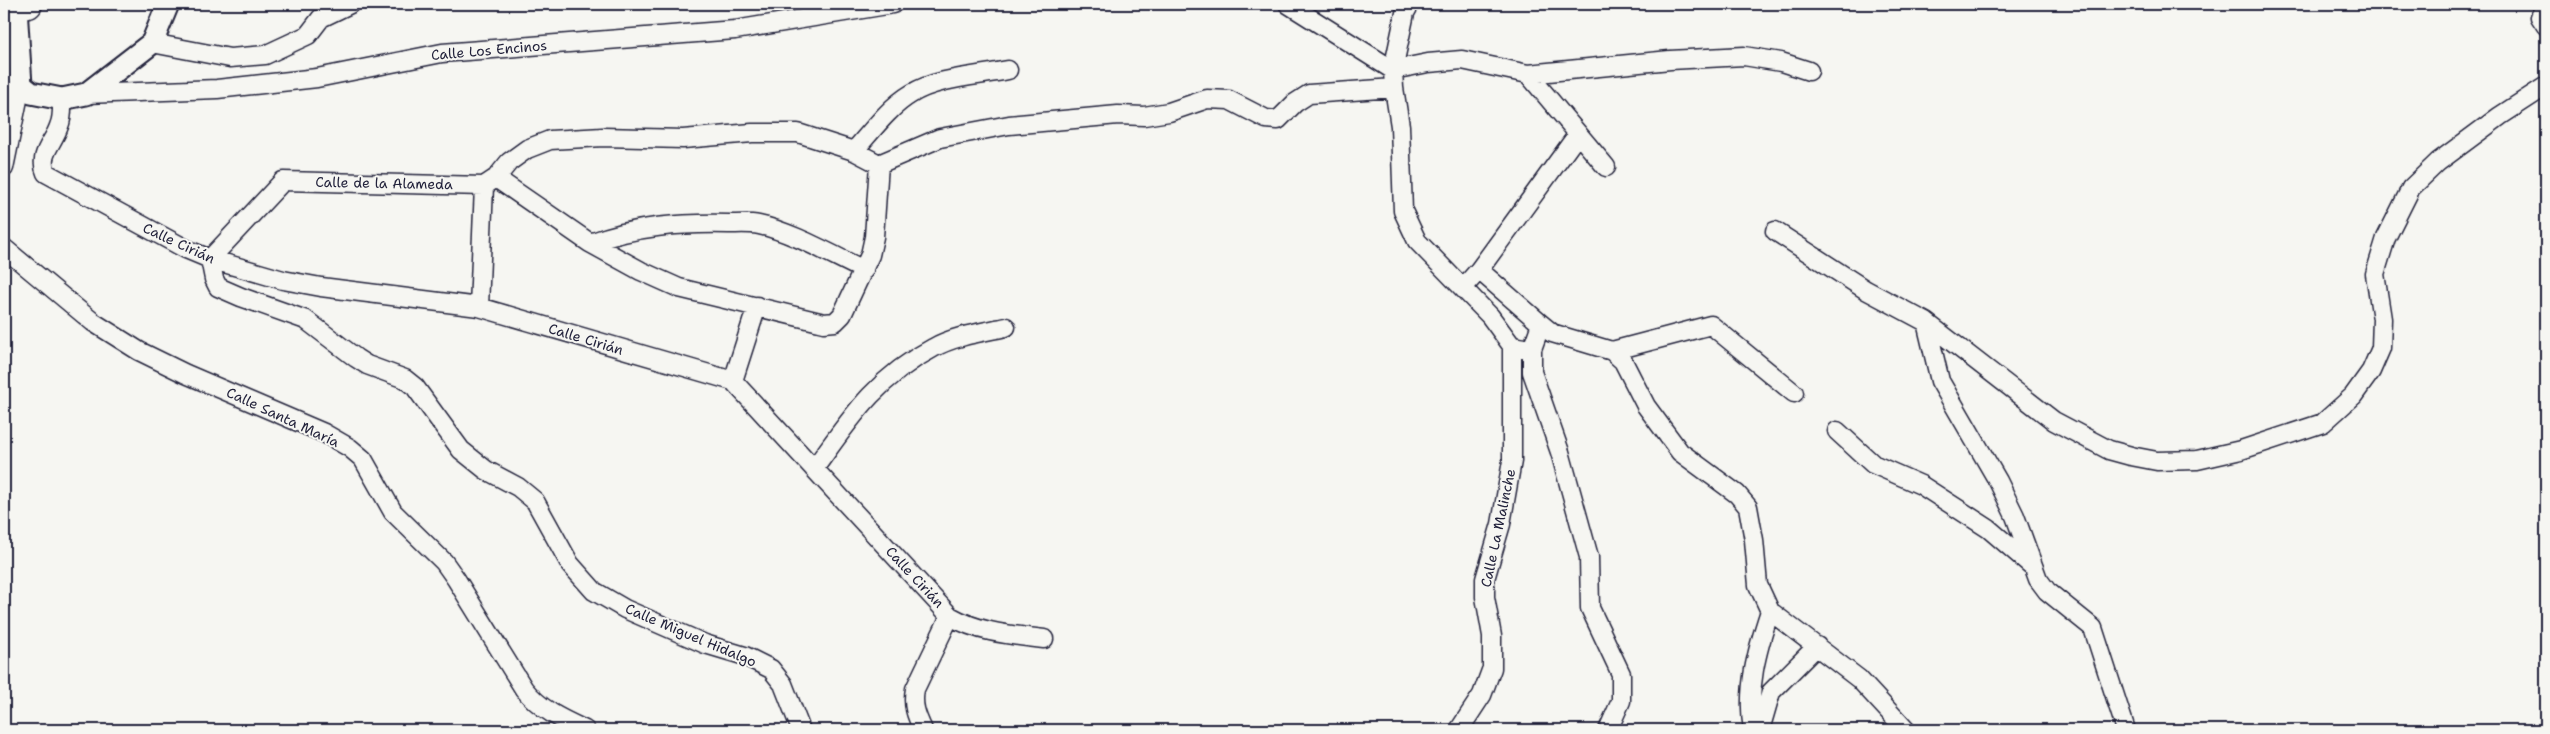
<svg xmlns="http://www.w3.org/2000/svg" width="2550" height="734" font-family="'Shantell Sans',sans-serif">
<style>
.lines{fill:none;stroke-linecap:round;stroke-linejoin:round}
.minor-casing{stroke:#22223b;stroke-width:21}
.tertiary-casing{stroke:#22223b;stroke-width:25}
.primary-casing{stroke:#22223b;stroke-width:31}
.minor{stroke:#f6f6f2;stroke-width:18}
.tertiary{stroke:#f6f6f2;stroke-width:21}
.primary{stroke:#f6f6f2;stroke-width:28}
.labels{text-anchor:middle;stroke-width:4;stroke-linejoin:round;paint-order:stroke}
.street-label{font-size:14px;fill:#22223b;stroke:#f6f6f2}
</style>
<rect width="100%" height="100%" fill="#f6f6f2"/>
<filter id="ink" filterUnits="userSpaceOnUse"><feTurbulence type="fractalNoise" baseFrequency=".02" numOctaves="2"/><feDisplacementMap in="SourceGraphic" scale="10" xChannelSelector="R" yChannelSelector="G"/><feConvolveMatrix kernelMatrix="1 2 1 2 8 2 1 2 1" color-interpolation-filters="sRGB"/></filter>
<g filter="url(#ink)">
<g class="lines">
<defs>
<path id="minor" d="M1288 4 1393 70
M1410 4 1405 13 1393 70 1394 88 1400 126 1403 211 1417 241 1490 316 1512 346 1532 349 1541 324 1552 333 1612 351 1623 361 1646 406 1680 452 1737 494 1748 507 1754 540 1758 585 1770 611 1859 679 1906 730
M2546 4 2540 17 2546 26
M152 43 230 58 265 55 308 35 321 18 350 4
M1393 70 1428 63 1462 60 1528 74 1670 60 1744 56 1781 62 1809 71
M1528 74 1606 167
M86 94 217 89 317 78 442 53 735 30 893 4
M62 99C62 108 63 117 59 126 53 144 38 154 46 173L186 249 210 259 283 280 321 287 479 307 733 381 950 616C980 633 1011 635 1044 639
M854 151C871 132 889 107 911 94 935 78 979 76 1008 70
M4 168 21 85
M496 178 590 243 641 271 679 288 824 323 835 322 842 315 870 255 874 237 879 164
M484 186 283 181 210 259 214 279 218 287 241 297 306 320 356 358 367 365 405 379 415 387 461 450 486 470 518 487 535 501 570 564 594 591 625 609 705 644 745 656 771 669 783 684 801 730
M1775 231 1866 290 1926 322 2054 421 2109 450 2131 456 2157 461 2197 460 2241 450 2323 423 2353 396 2371 371 2381 348 2382 319 2375 274 2386 238 2411 188 2438 162 2500 116 2546 86
M590 243C635 226 681 223 729 224 738 224 749 223 759 225 790 231 834 256 864 270
M4 248 93 322 139 351 186 374 324 433 350 448 363 459 393 512 444 562 456 579 524 689C541 710 561 719 585 730
M1479 270 1541 324
M1463 288 1479 270 1578 134
M479 307 484 186 496 178 509 162 527 149 550 140 603 137 683 139 752 133H798L854 151 879 164 940 138 1009 125 1118 115 1144 116 1169 112 1207 99 1229 100 1266 119 1278 120 1295 103 1309 94 1394 88
M1926 322 1940 381 1998 481 2015 516 2038 579 2047 591 2093 628 2126 730
M1532 349V372L1560 452 1589 557 1590 608 1621 674V701L1608 730
M1612 351 1711 325 1794 393
M733 381 757 306
M1837 431 1873 464 1921 485 1989 529 2031 565
M814 469C850 419 876 378 933 348 954 336 983 332 1006 327
M923 730C916 715 912 705 915 689L950 616
M1459 730 1482 695 1492 668V636L1485 597V579L1501 524 1512 461V346
M1753 730C1746 689 1757 650 1770 611
M1760 730 1771 692 1817 646"/>
<path id="tertiary" d="M16 8 21 85 31 93 62 99 86 94 152 43 168 4"/>
<path id="primary" d="M4 8 28 4"/>
</defs>
<!-- minor casing -->
<use href="#minor" class="minor-casing"/>
<!-- tertiary casing -->
<use href="#tertiary" class="tertiary-casing"/>
<!-- primary casing -->
<use href="#primary" class="primary-casing"/>
<!-- minor -->
<use href="#minor" class="minor"/>
<!-- tertiary -->
<use href="#tertiary" class="tertiary"/>
<!-- primary -->
<use href="#primary" class="primary"/>
</g>
</g>
<g class="labels">
<!-- street labels -->
<g class="street-label">
<text transform="translate(489 50) rotate(-5)" y="5">Calle Los Encinos</text>
<text transform="translate(384 183) rotate(1)" y="5">Calle de la Alameda</text>
<text transform="translate(179 243) rotate(25)" y="5">Calle Cirián</text>
<text transform="translate(586 339) rotate(17)" y="5">Calle Cirián</text>
<text transform="translate(283 417) rotate(25)" y="5">Calle Santa María</text>
<text transform="translate(1498 528) rotate(-78)" y="5">Calle La Malinche</text>
<text transform="translate(915 577) rotate(47)" y="5">Calle Cirián</text>
<text transform="translate(691 635) rotate(23)" y="5">Calle Miguel Hidalgo</text>
</g>
</g>
<!-- margin -->
<rect width="2550" height="734" fill="none" stroke="#f6f6f2" stroke-width="20"/>
<rect x="10" y="10" width="2530" height="714" fill="none" stroke="#22223b" stroke-width="2" filter="url(#ink)"/>
</svg>
